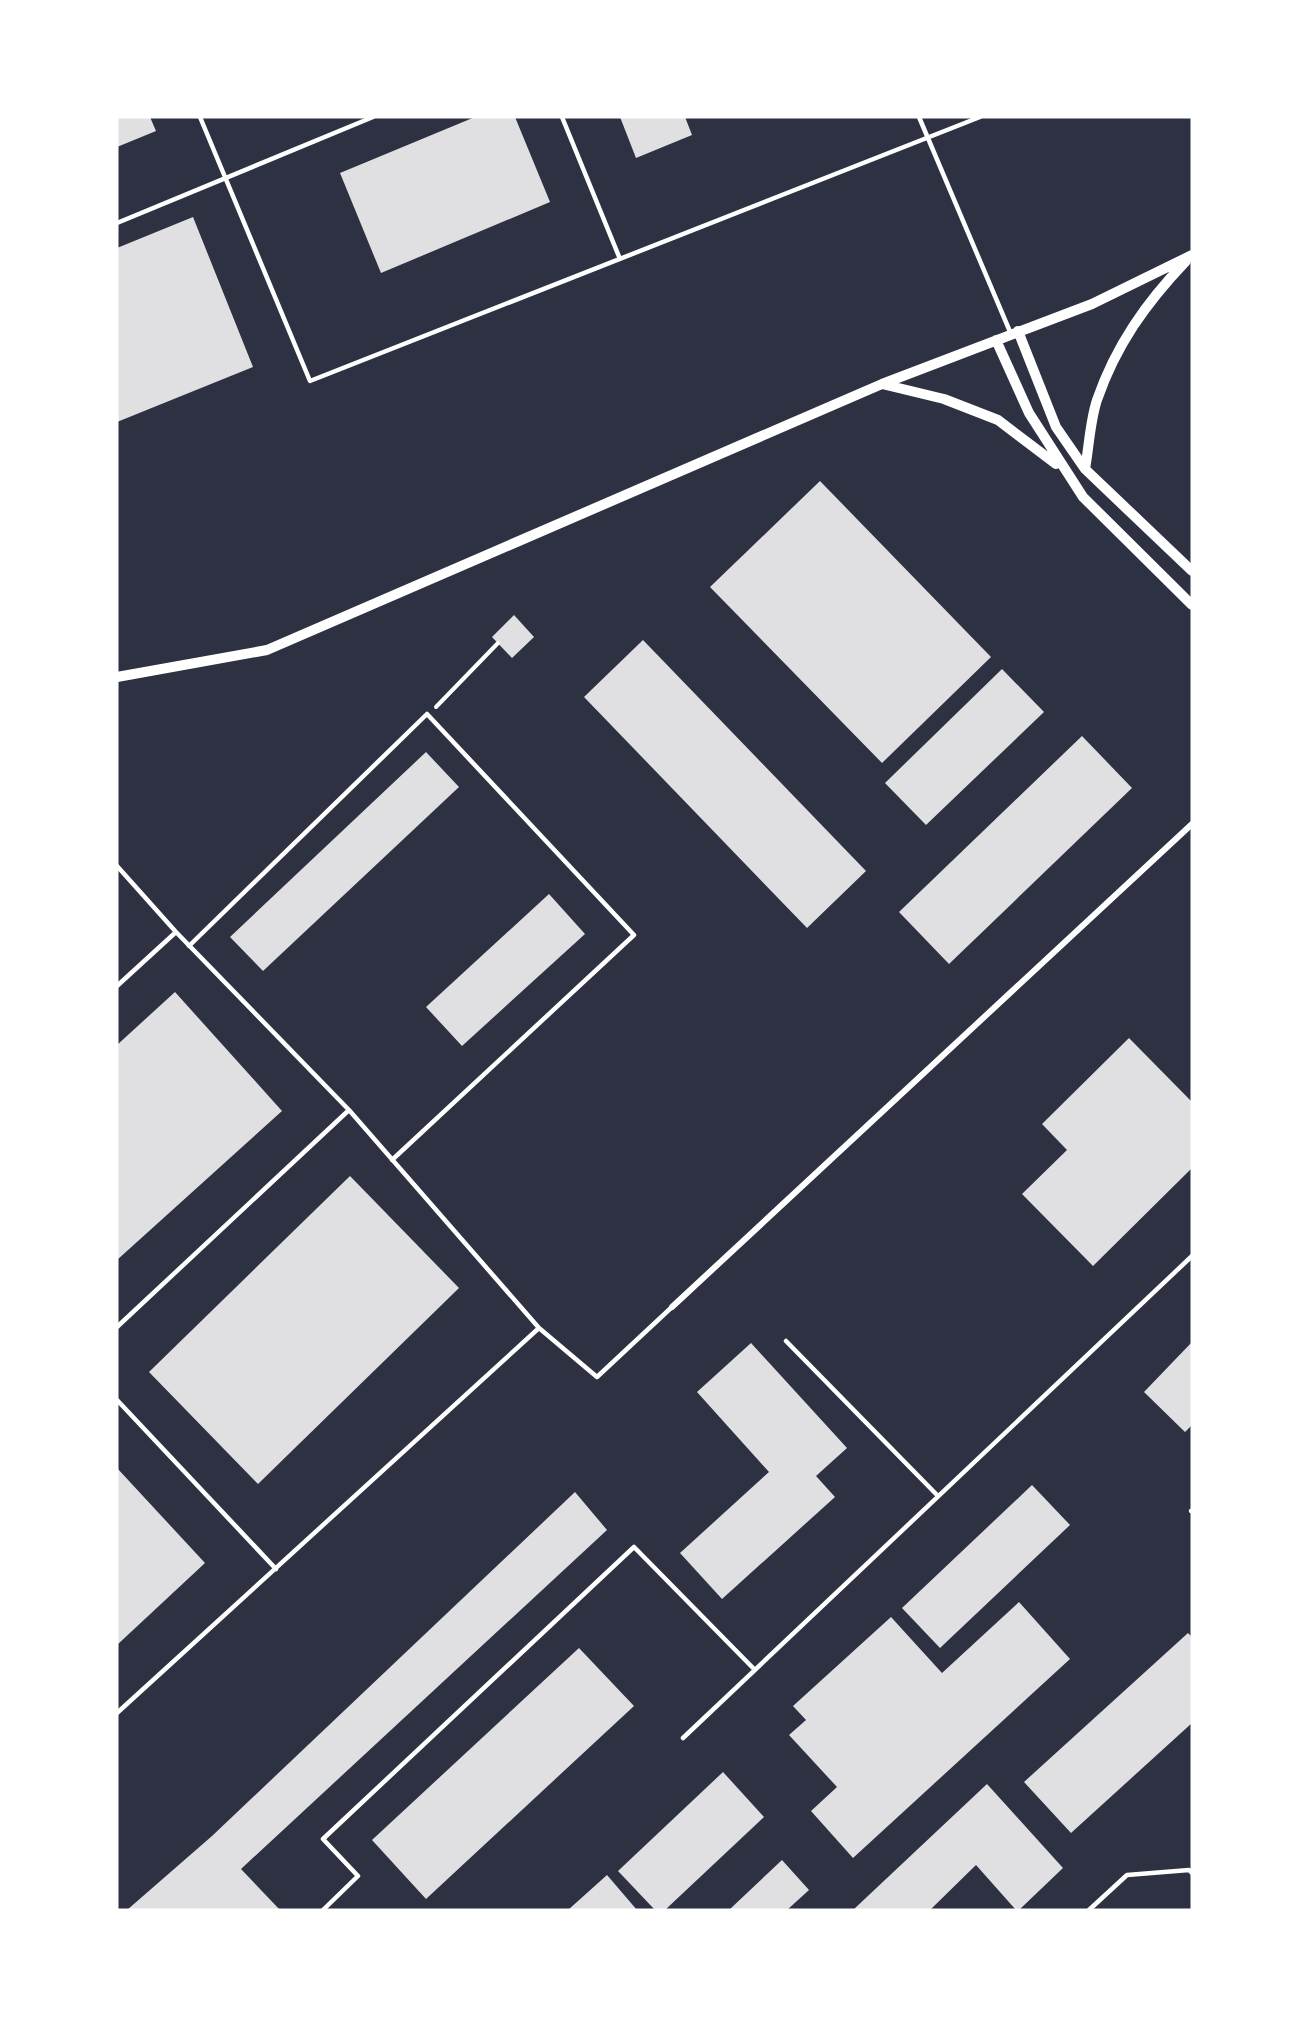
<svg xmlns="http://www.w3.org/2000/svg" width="1309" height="2027" font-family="Quicksand,sans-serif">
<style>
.building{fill:#e0e0e3}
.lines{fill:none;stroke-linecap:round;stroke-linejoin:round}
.path{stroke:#fff;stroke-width:4}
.service{stroke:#fff;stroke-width:4.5}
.minor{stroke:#fff;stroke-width:6}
.tertiary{stroke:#fff;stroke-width:10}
</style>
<rect width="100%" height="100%" fill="#2d3142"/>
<!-- building -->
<path class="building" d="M117 117H150L156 131 117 147Z
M475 117H515L550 202 381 273 340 173Z
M620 117H685L692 135 636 158Z
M193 217 253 367 117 422V248Z
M820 481 991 657 882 763 710 587Z
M514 615 534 637 512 658 492 637Z
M643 640 866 871 807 928 584 697Z
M1002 669 1044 712 926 825 885 783Z
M1082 736 1132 788 949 964 899 912Z
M426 752 459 787 263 971 230 937Z
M549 894 585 934 462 1046 426 1007Z
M175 992 282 1111 117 1260V1045Z
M1129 1038 1192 1102V1168L1093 1266 1022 1194 1067 1150 1042 1124Z
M350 1176 459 1288 258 1484 149 1372Z
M1192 1342V1425L1185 1432 1144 1392Z
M751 1343 847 1448 816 1476 835 1497 722 1599 680 1553 769 1472 697 1392Z
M117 1468 205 1563 117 1645Z
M1032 1485 1070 1525 940 1648 902 1608Z
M575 1492 607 1530 241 1869 280 1910H127L212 1836Z
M1019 1602 1070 1659 853 1858 811 1811 837 1787 789 1735 806 1720 793 1706 891 1617 942 1673Z
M1188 1633 1192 1637V1723L1071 1833 1024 1782Z
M579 1648 634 1706 426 1899 372 1840Z
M723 1772 764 1817 665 1910H655L618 1871Z
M987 1784 1063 1868 1019 1910H1016L976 1865 930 1910H853Z
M782 1860 809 1890 787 1910H729Z
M607 1875 637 1910H568Z"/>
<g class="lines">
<!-- path -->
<path class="path" d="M436 707 498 643"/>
<!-- service -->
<path class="service" d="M200 117 310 381 980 117
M562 117 620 259
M919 117 1011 334
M117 223 373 117
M117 866 176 932 349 1110 539 1328 597 1377 672 1307
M189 946 427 714 634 935 392 1160
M117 986 176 932
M117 1327 349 1110
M786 1341 938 1496
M117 1400 276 1569
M1191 1511H1192
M117 1713 539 1328
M683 1738 1192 1256
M323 1910 358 1876 323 1839 634 1547 755 1670
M1089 1910 1127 1875 1189 1870 1192 1873"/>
<!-- minor -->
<path class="minor" d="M672 1307 1192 824"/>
<!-- tertiary -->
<path class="tertiary" d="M1018 331 1056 427 1085 469 1192 571
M996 340 1029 413 1083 497 1192 605
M882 384 944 399 998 420 1056 464
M1085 469C1089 447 1090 421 1097 400 1116 345 1146 303 1186 261
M117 677 267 650 882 384 1092 304 1192 255"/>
</g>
<!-- border -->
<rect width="1309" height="2027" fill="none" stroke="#ffffff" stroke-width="237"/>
</svg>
